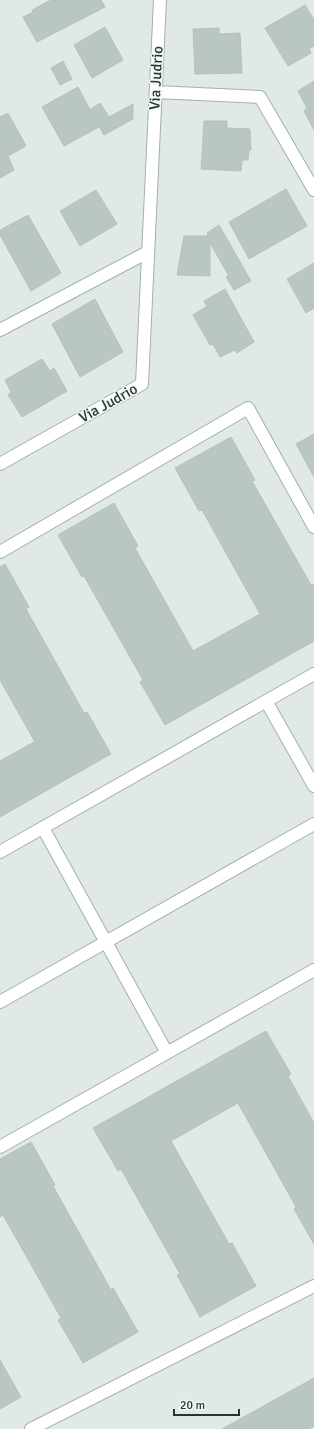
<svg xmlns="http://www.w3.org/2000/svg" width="314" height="1429" font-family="Signika,sans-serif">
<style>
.building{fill:#b9c6c1;stroke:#b4c2bc}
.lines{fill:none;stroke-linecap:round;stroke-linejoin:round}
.service-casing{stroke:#a4b0ac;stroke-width:14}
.minor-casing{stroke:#a4b0ac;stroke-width:14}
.service{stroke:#fff;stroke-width:12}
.minor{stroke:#fff;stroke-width:12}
.labels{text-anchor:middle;stroke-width:3;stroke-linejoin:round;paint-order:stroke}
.street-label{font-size:15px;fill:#233732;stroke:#f0f6f3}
</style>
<rect width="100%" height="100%" fill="#e0e9e5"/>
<!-- building -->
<path class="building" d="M51 0H101L105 7 37 42 23 17 33 12 32 10Z
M305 5 314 20V46L309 49 311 53 288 66 265 28Z
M105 27 123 60 92 78 74 45Z
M219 28V34L240 33 242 73 195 74 193 29Z
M63 61 72 79 60 85 51 68Z
M314 81V130L304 111 307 108 298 91Z
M78 87 99 127 64 146 42 107Z
M100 103 109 117 133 104V119L104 135 90 110Z
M8 113 26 146 8 156 14 170 0 178V117Z
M204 121H227V128L250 129 251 150H249L248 160H242L241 171 201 169Z
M286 189 307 226 249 259 229 222Z
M96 190 117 224 80 246 60 211Z
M28 215 61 273 31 291 0 235V230Z
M219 225 251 281 234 290 226 277 229 276 210 243V236H208L207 233Z
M184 236H210V276L177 275Z
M314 263V308L306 313 287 279Z
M225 289 254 342 237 353 235 350 220 357 213 344 210 345 193 315 207 306 204 301Z
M95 299 123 352 80 377 52 324Z
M42 359 50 371 54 368 67 391 22 417 8 395 11 392 5 380Z
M314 434V477L296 444Z
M231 437 255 480 252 481 311 585H314V641L165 725 140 682 143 680 84 576 82 577 58 535 114 503 138 546 135 548 193 651 260 614 202 510 199 511 175 468Z
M5 564 29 607 26 609 84 713 87 712 111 754 0 817V761L34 742H35L0 680V567Z
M266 1031 291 1074 288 1076 314 1123V1244L294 1209 296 1207 238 1103 171 1141 229 1244 232 1243 256 1286 200 1317 177 1275 180 1274 121 1169 118 1171 93 1128Z
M31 1142 55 1185 53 1186 111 1290 113 1288 138 1332 83 1363 58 1320 61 1318 3 1215 0 1217V1159Z
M0 1360 21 1397 0 1409Z
M314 1378V1426L309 1429H222Z"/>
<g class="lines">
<defs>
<path id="service" d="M0 552 248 408 314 527
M266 701 314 786
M43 828 167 1053
M0 852 314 674
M0 1002 314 824
M0 1147 314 970
M31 1429 314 1286"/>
<path id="minor" d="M156 92 260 97 314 190
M0 330 148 252
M0 464 142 384 160 0"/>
</defs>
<!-- service casing -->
<use href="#service" class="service-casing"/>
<!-- minor casing -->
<use href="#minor" class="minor-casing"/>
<!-- service -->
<use href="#service" class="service"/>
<!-- minor -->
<use href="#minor" class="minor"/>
</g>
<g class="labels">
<!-- street labels -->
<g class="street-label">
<text transform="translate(156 78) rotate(-87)" y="5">Via Judrio</text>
<text transform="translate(108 403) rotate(-29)" y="5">Via Judrio</text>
</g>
</g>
<!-- scale -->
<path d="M174 1409v6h65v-6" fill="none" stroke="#233732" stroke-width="2"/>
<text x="180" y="1409" font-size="12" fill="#233732" stroke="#f0f6f3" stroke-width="3" paint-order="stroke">20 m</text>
</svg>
